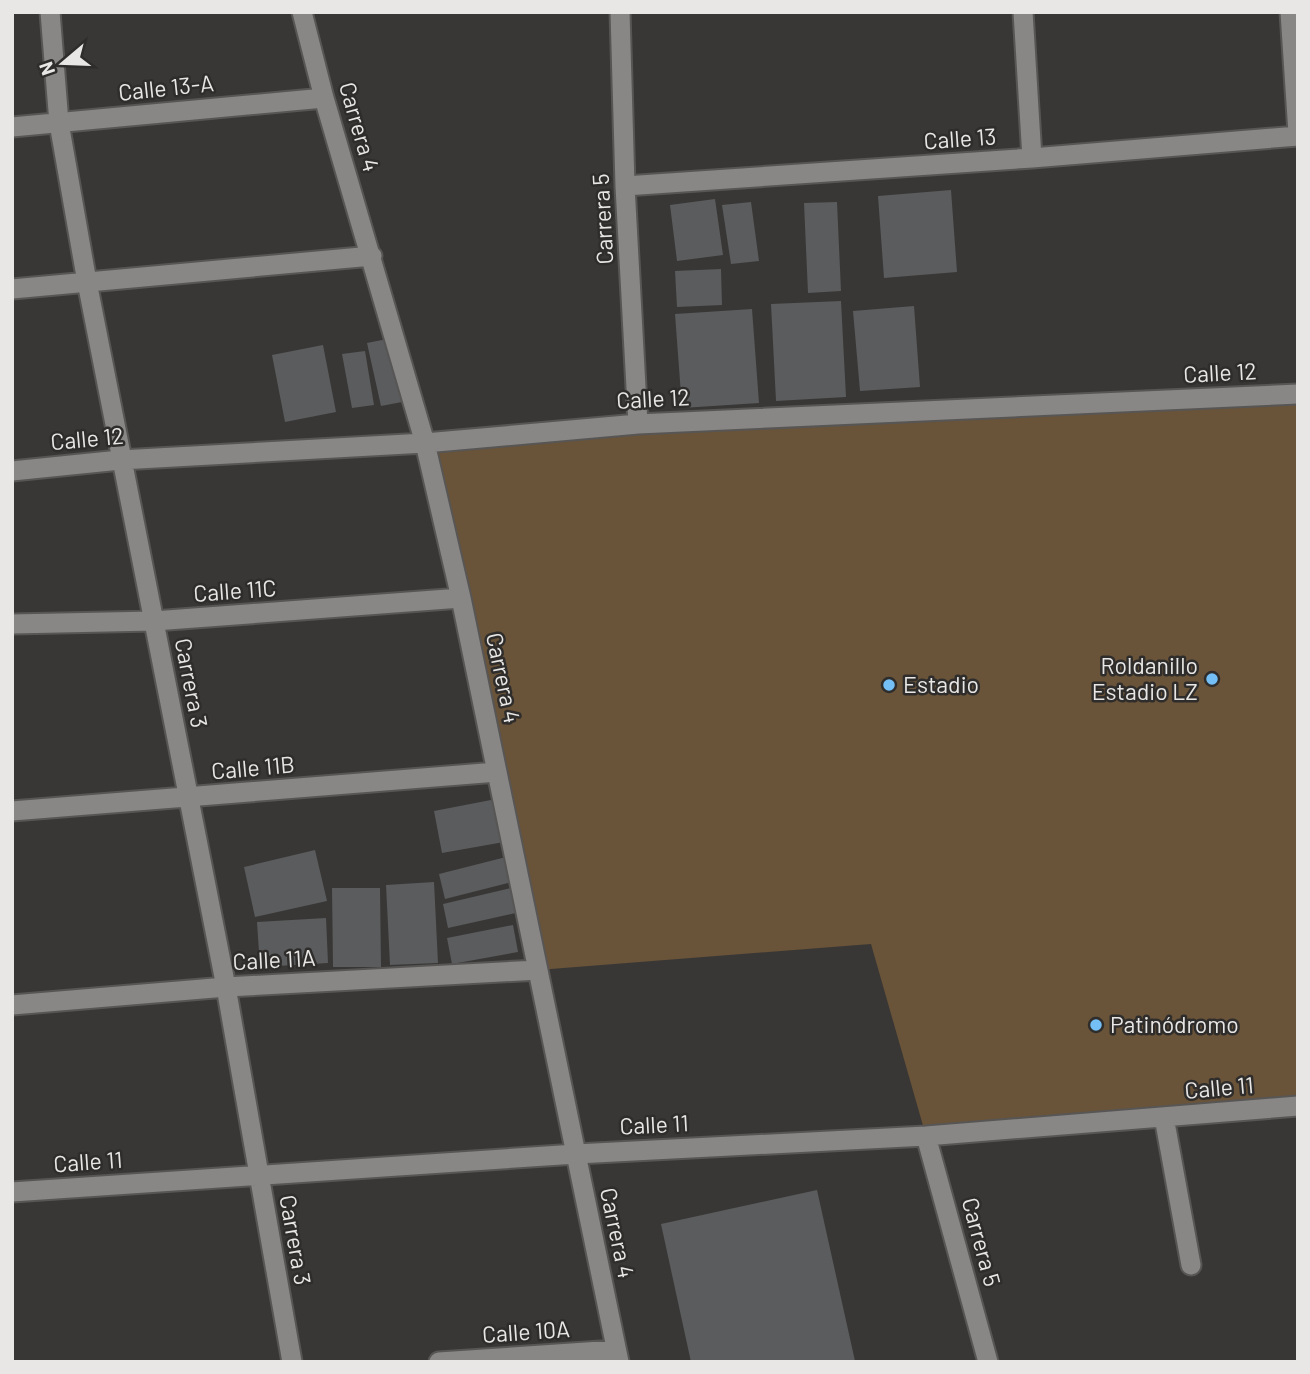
<svg xmlns="http://www.w3.org/2000/svg" width="1310" height="1374" font-family="Barlow,sans-serif">
<style>
.green{fill:#695339}
.building{fill:#5a5c5e}
.lines{fill:none;stroke-linecap:round;stroke-linejoin:round}
.minor-casing{stroke:#585655;stroke-width:23}
.minor{stroke:#898785;stroke-width:19}
.poi-dot{fill:#74c0f6;stroke:#2f2d2b;stroke-width:2.5}
.labels{text-anchor:middle;stroke-width:5;stroke-linejoin:round;paint-order:stroke}
.street-label{font-size:23px;fill:#e8e7e5;stroke:#2f2d2b}
.poi-label{font-size:23px;fill:#e8e7e5;stroke:#2f2d2b;text-anchor:start}
</style>
<rect width="100%" height="100%" fill="#393735"/>
<!-- green -->
<path class="green" d="M1298 394V1106L926 1136 871 944 538 970 425 443Z"/>
<!-- building -->
<path class="building" d="M951 190 957 272 884 278 878 196Z
M715 199 723 255 677 261 670 205Z
M751 202 759 261 731 264 722 205Z
M837 202 841 291 808 293 804 203Z
M721 269 722 305 677 307 675 271Z
M841 301 846 397 776 401 771 304Z
M914 306 920 387 860 391 853 311Z
M752 309 759 403 682 408 675 314Z
M387 339 402 402 381 406 367 343Z
M323 345 336 412 285 422 272 355Z
M365 351 374 405 352 408 342 354Z
M496 799 504 842 442 853 434 811Z
M315 850 327 901 255 917 244 867Z
M506 857 512 882 445 899 439 874Z
M434 882 438 963 390 965 386 885Z
M515 887 520 912 448 928 443 904Z
M332 888H380L381 967H333Z
M326 918 328 963 260 967 257 922Z
M513 925 518 952 452 964 447 938Z
M817 1190 855 1361 691 1362 661 1224Z"/>
<g class="lines">
<defs>
<path id="minor" d="M50 12 59 123 87 282 226 987 292 1362
M302 12 324 98 425 443 461 598 619 1362
M620 12 625 186 638 424
M1023 12 1032 158
M1290 12 1298 133
M12 127 324 98
M625 186 1032 158 1298 136
M12 289 372 256
M12 471 120 460 425 443 638 424 1298 394
M12 624 154 621 461 598
M12 811 497 772
M12 1005 226 987 538 970
M1164 1117 1191 1265
M926 1136 988 1362
M12 1192 576 1154 926 1136 1298 1106
M439 1362 616 1350"/>
</defs>
<!-- minor casing -->
<use href="#minor" class="minor-casing"/>
<!-- minor -->
<use href="#minor" class="minor"/>
</g>
<!-- markers -->
<g class="poi-dot">
<circle cx="1212" cy="679" r="7"/>
<circle cx="889" cy="685" r="7"/>
<circle cx="1096" cy="1025" r="7"/>
</g>
<g class="labels">
<!-- street labels -->
<g class="street-label">
<text transform="translate(166 88) rotate(-6)" y="8">Calle 13-A</text>
<text transform="translate(359 127) rotate(74)" y="8">Carrera 4</text>
<text transform="translate(960 139) rotate(-4)" y="8">Calle 13</text>
<text transform="translate(603 219) rotate(-93)" y="8">Carrera 5</text>
<text transform="translate(1220 373) rotate(-3)" y="8">Calle 12</text>
<text transform="translate(653 399) rotate(-3)" y="8">Calle 12</text>
<text transform="translate(87 439) rotate(-5)" y="8">Calle 12</text>
<text transform="translate(235 591) rotate(-4)" y="8">Calle 11C</text>
<text transform="translate(503 678) rotate(78)" y="8">Carrera 4</text>
<text transform="translate(191 683) rotate(79)" y="8">Carrera 3</text>
<text transform="translate(253 768) rotate(-5)" y="8">Calle 11B</text>
<text transform="translate(274 960) rotate(-3)" y="8">Calle 11A</text>
<text transform="translate(1219 1088) rotate(-5)" y="8">Calle 11</text>
<text transform="translate(654 1125) rotate(-3)" y="8">Calle 11</text>
<text transform="translate(88 1162) rotate(-4)" y="8">Calle 11</text>
<text transform="translate(617 1233) rotate(78)" y="8">Carrera 4</text>
<text transform="translate(295 1240) rotate(80)" y="8">Carrera 3</text>
<text transform="translate(981 1242) rotate(75)" y="8">Carrera 5</text>
<text transform="translate(526 1332) rotate(-4)" y="8">Calle 10A</text>
</g>
<!-- poi labels -->
<g class="poi-label">
<text x="1198" y="674" text-anchor="end">Roldanillo<tspan x="1198" dy="26">Estadio LZ</tspan></text>
<text x="903" y="693">Estadio</text>
<text x="1110" y="1033">Patinódromo</text>
</g>
</g>
<!-- border -->
<rect width="1310" height="1374" fill="none" stroke="#e8e7e5" stroke-width="28"/>
<!-- north arrow -->
<g transform="translate(63 63) rotate(251)" stroke="#2f2d2b" stroke-width="5" paint-order="stroke">
<path d="M0-5L12 26L0 18L-12 26Z" fill="#e8e7e5"/>
<text y="-10" font-size="19" font-weight="bold" text-anchor="middle" fill="#e8e7e5">N</text>
</g>
</svg>
